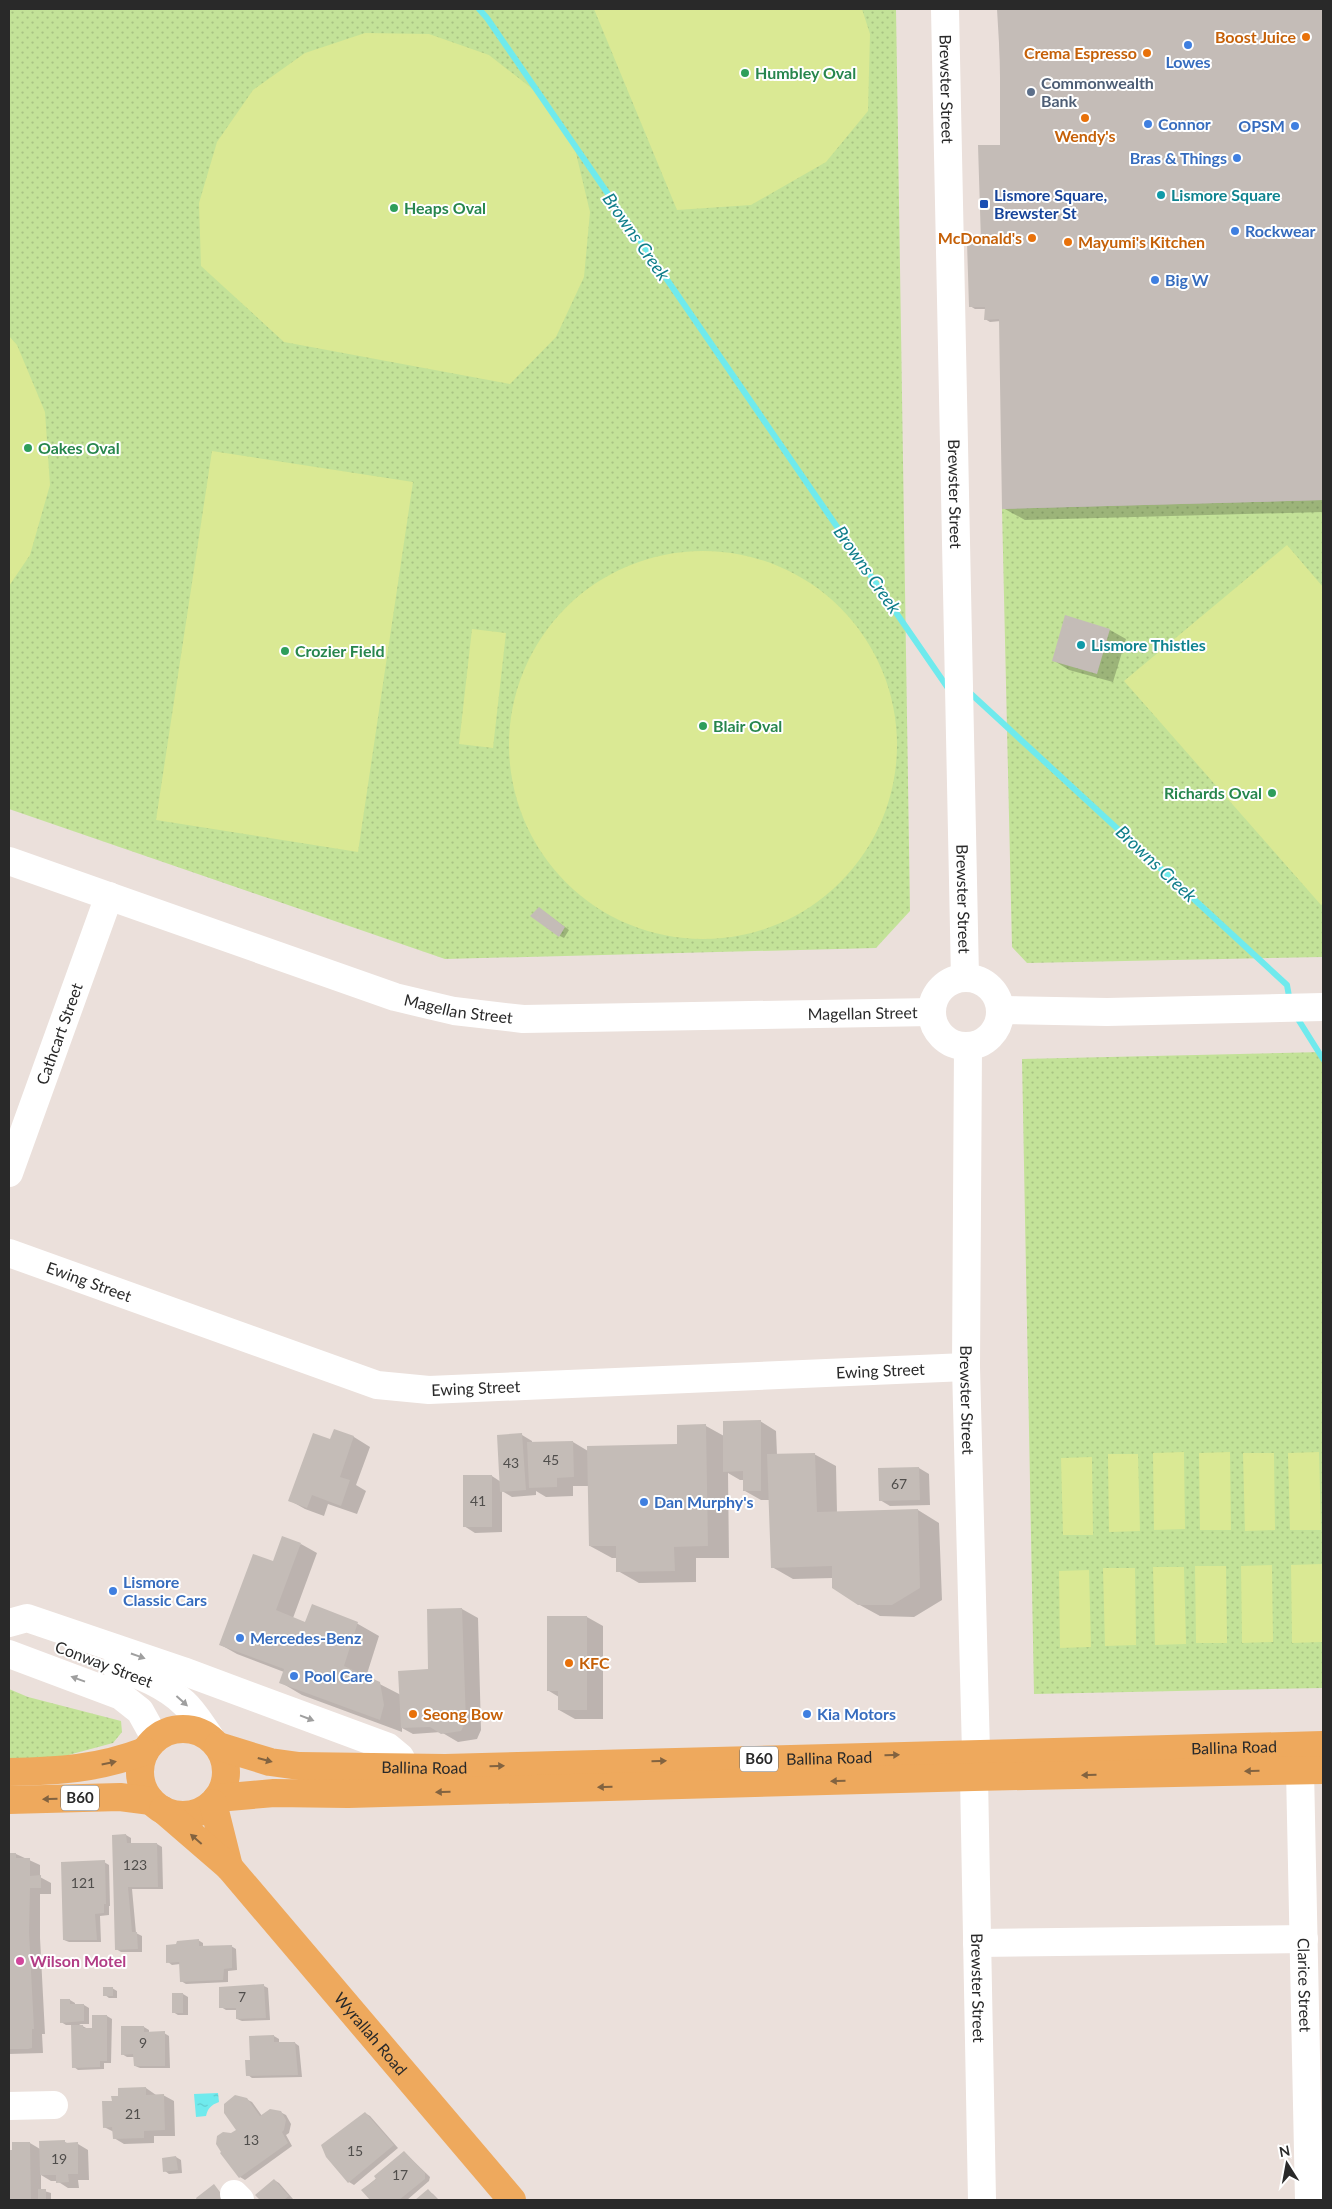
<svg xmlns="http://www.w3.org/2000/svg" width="1332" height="2209" font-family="Lato,sans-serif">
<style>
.park{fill:url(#park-dots)}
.pitch{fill:#dae994}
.water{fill:url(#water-ripples)}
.shadow{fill:#0003}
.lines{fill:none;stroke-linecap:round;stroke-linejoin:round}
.stream{stroke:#6feaed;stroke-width:6}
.building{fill:#c4bcb7}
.minor{stroke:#fff;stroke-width:28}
.major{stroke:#eea95d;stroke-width:28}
.oneway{fill:#9f9f9f}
.oneway2{fill:#826340}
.food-dot{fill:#e8710a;stroke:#fff;stroke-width:2}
.shop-dot{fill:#3f7fe0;stroke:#fff;stroke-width:2}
.leisure-dot{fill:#2e9e5b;stroke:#fff;stroke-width:2}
.service-dot{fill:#5c6f8a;stroke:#fff;stroke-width:2}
.culture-dot{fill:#0f9aa8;stroke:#fff;stroke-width:2}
.transit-dot{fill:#1a4fb4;stroke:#fff;stroke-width:2}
.hotel-dot{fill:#d1479c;stroke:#fff;stroke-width:2}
.labels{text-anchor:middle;stroke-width:4;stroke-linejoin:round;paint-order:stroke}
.number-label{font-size:14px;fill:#504e4c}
.shield{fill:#fff;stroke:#696969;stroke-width:1}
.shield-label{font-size:15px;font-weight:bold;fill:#292929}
.food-label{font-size:16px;font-weight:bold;fill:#c56008;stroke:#fff;text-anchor:end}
.shop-label{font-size:16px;font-weight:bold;fill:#366cbe;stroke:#fff;text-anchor:start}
.leisure-label{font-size:16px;font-weight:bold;fill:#27864d;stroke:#fff;text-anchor:start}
.service-label{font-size:16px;font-weight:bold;fill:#4e5e75;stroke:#fff;text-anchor:start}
.street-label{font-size:16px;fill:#292929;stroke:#fff}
.transit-label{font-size:16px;font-weight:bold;fill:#164399;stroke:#fff;text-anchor:start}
.culture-label{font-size:16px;font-weight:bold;fill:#0d838f;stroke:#fff;text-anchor:start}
.hotel-label{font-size:16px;font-weight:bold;fill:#b23c85;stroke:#fff;text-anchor:start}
.water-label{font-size:18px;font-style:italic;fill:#0f7e8a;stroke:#fff}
</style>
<defs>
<pattern id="park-dots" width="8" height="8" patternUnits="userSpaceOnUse" patternTransform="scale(1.25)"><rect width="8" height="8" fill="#c3e298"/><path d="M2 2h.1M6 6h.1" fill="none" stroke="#a8c283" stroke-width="1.8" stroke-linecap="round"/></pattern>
<pattern id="water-ripples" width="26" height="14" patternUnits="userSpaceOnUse" patternTransform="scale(1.25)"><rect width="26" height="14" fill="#6feaed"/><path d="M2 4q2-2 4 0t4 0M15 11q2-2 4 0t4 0" fill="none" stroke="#60c9cb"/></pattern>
</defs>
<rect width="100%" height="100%" fill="#ebe0db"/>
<!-- park -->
<path class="park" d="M9 9H896L910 911 876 948 445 959 9 809Z
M1323 500V957L1027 963 1012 947 1002 509Z
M1323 1052V1688L1034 1694 1022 1059Z
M9 1689 28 1697 121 1721 122 1732 113 1743 61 1757 9 1759Z"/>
<!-- pitch -->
<path class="pitch" d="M594 9H862L870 34 868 111 826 162 751 205 677 210Z
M365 33 429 34 489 55 539 94 575 149 590 212 584 277 556 337 510 384 284 342 201 266 199 203 217 142 253 90 305 53Z
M9 336 17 345 45 412 50 485 30 555 9 586Z
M212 451 413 482 358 852 156 820Z
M1287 545 1323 587V904L1321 905 1124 681Z
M509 745a194 194 0 1 1 388 0a194 194 0 1 1-388 0Z
M472 629 506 633 493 748 459 744Z
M1184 1452 1185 1529 1154 1530 1153 1453Z
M1230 1452 1231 1530H1200L1199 1453Z
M1319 1452 1321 1530H1290L1288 1453Z
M1243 1453H1274L1275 1530 1245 1531Z
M1108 1454H1138L1140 1531 1109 1532Z
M1092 1457 1093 1535H1063L1061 1458Z
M1322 1564 1323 1642 1292 1643 1291 1565Z
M1272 1565 1273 1642 1242 1643 1241 1566Z
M1195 1566H1226L1227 1643H1196Z
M1153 1567H1184L1186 1644 1155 1645Z
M1135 1568 1136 1645 1105 1646 1103 1568Z
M1089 1570 1091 1647 1060 1648 1059 1571Z"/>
<!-- water -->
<path class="water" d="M218 2093 219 2102C211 2105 208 2108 206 2116L196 2117 194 2094Z"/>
<!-- shadow -->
<path class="shadow" d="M999 9H1323V512L1025 520 1003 508 1001 321 990 322 985 319 986 309H975L970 306 1001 147Z
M1110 630 1126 639 1113 682 1069 670 1053 660Z
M539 908 569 930 564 938 560 936Z
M760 1421 776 1431 777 1455 814 1454 836 1466 837 1513 918 1510 939 1523 942 1600 914 1617 880 1616 858 1604 833 1578 793 1579 772 1567 770 1500H761L745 1491V1480H740L728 1473 729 1558H696V1582L639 1583 618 1571 617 1558H612L590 1546 589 1486H573V1496L546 1497 536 1491V1495L512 1497 502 1491V1532L475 1533 464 1526 492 1476 501 1482 522 1435 532 1441V1443L573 1442 588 1451 678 1445 706 1426 724 1436Z
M335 1431 354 1437 370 1447 356 1485 366 1491 357 1514 328 1504 324 1516 305 1509 289 1500 331 1440Z
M919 1468 929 1474 930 1505 890 1506 880 1500Z
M301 1544 317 1553 293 1618 305 1623 313 1606 358 1624 379 1636 366 1677 401 1695 430 1672 428 1610 462 1609 478 1618 481 1730 477 1739 458 1742 441 1732 413 1734 402 1728V1732L302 1695 280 1682 284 1672 237 1654 221 1645 274 1563Z
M549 1617H587L603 1626V1719H575L559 1710V1697L549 1691Z
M126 1835 131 1838V1844H157L162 1847 163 1889H132L136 1933 142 1936V1952H121L116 1949 113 1836Z
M16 1854 40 1865V1877L51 1883V1894H40V1938L45 2034H42L43 2053 9 2054V1855Z
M104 1862 109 1865 110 1906H109V1915L100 1916 101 1942H69L64 1940Z
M198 1940 203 1943V1947L231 1946 236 1949 237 1970 228 1971V1982L186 1984 181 1981 180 1964 172 1965 168 1962 177 1945Z
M264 1986 268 1988 270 2020 242 2021 237 2019V2010H226L221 2007Z
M112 1988 117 1991V1998H109L105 1995Z
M183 1994 188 1997V2015H178L173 2012Z
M70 2000 75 2003V2005H84L89 2008V2024H79L88 2029H94V2017L107 2016 112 2019 111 2063H104V2069L78 2070 74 2067 72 2025H66L61 2022V2001Z
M144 2027 149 2030V2033H164L169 2036 170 2068H140L135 2066V2057H127L122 2054Z
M274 2036 279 2039V2043H295L299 2046 302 2077 252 2078 248 2075 252 2061Z
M146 2088 156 2095H163L174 2101 175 2136H154V2143L124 2144 114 2138V2132L104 2127 113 2102Z
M246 2099 252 2102 262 2116 280 2112 286 2115 291 2124 289 2133 286 2135 292 2146 245 2180 240 2177 231 2135 237 2130Z
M365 2113 370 2116 398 2148 354 2185 349 2182Z
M65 2142 69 2144H78L88 2150 89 2180H78L79 2188H68L57 2181H51L41 2175V2190L51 2193V2200H9V2151H14L30 2143 40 2149Z
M405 2153 430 2177 429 2181 407 2200H371L363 2190Z
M176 2157 181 2160 182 2173 169 2174 165 2171Z
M274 2180 279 2183 293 2199 261 2200 257 2195Z
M428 2191 433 2194 439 2200H418Z"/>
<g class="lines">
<!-- stream -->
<path class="stream" d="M479 9 487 18 950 691
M967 692H969L1287 985 1290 1002
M1296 1016 1323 1059"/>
</g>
<!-- building -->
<path class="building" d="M997 9H1323V500L1002 509 999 319 984 320 985 307H969L967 242H981L978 145H1000V60Z
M1065 615 1110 629 1097 674 1052 661Z
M539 907 565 927 559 937 530 916Z
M761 1420V1491H743V1471L723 1472V1421Z
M706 1424 708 1546 674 1547 675 1571 616 1572V1546H589L587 1446 677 1444V1425Z
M334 1429 354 1436 340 1477 350 1480 341 1506 312 1495 307 1508 288 1501 313 1433 330 1439Z
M522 1433 526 1490 500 1492 497 1435Z
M573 1441 574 1477 557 1478V1487L529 1488 527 1442Z
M815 1453 817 1512 918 1509 920 1588 892 1605H858L832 1588V1566L771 1568 767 1454Z
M919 1467 920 1500 879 1501 878 1468Z
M463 1475H492V1527H463Z
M282 1536 301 1543 276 1610 305 1622 312 1604 358 1622 344 1666 380 1682 384 1705 380 1720 279 1683 284 1669 219 1645 253 1554 273 1561Z
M462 1608 466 1721 461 1731 441 1734 430 1727 401 1728 398 1671 428 1669 427 1609Z
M547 1616H587V1710H558V1691H547Z
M126 1834 127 1843H157L158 1887H128L132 1932H137L138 1949 115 1950 112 1835Z
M9 1853H16V1858H30V1876L41 1875V1888H30L29 1932 34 2029H32V2048L28 2049H9Z
M105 1860 106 1904H104V1913L95 1914 97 1940H63L61 1862Z
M199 1939V1946L232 1945V1968L224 1969 223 1980 180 1982 179 1962 166 1963V1945L176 1944 177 1941Z
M264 1984 266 2018 236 2019V2008H219V1987Z
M103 1987H113V1996H103Z
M172 1993H183V2013H172Z
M60 1999H70V2004H84V2021L60 2023Z
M92 2015H107V2061H100V2067L72 2068 71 2025H83V2028H92Z
M121 2026H144V2032L165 2031V2066H134L133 2054 121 2055Z
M274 2035V2042H295L298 2075 246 2076 245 2060H250L249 2036Z
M146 2087V2095L164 2094 165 2130 144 2131V2138L113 2139 112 2127 103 2128 102 2101H112L111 2096H118V2088Z
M235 2095 247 2098 260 2116 270 2109 281 2111 286 2120 284 2130 282 2132 288 2143 239 2178 220 2153 221 2152 216 2144 217 2136 223 2132 231 2133 236 2130 224 2113V2104Z
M365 2112 394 2145 348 2183 326 2157 321 2145Z
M65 2140V2143L78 2142V2174H68L69 2182 56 2183V2175H40L39 2141Z
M12 2142H30L31 2200H9V2150H12Z
M404 2151 425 2173V2179L399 2200H370L361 2190 376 2179 374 2176Z
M176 2156 178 2170 163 2172 162 2158Z
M274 2179 289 2196 284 2200H260L255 2195Z
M214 2184 226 2200H197L196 2198Z
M38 2189H46V2200H38Z
M428 2189 438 2200H415Z"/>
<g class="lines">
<!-- minor -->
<g class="minor">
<path id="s1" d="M945 9 965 978"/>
<path id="s2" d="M9 861 395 997 454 1011 523 1019 932 1012"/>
<circle cx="966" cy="1012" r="34"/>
<path d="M1000 1010 1107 1012 1323 1007"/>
<path id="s3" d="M968 1046 966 1367 976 1752"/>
<path id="s4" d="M9 1173 109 896"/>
<path id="s5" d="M9 1253 377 1385 429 1390 966 1367"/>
<path d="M9 1623 27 1618 183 1671 388 1747 400 1757 406 1768"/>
<path d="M9 1654 121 1696 140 1711 155 1738"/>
<path d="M116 1667C140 1675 165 1685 184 1703 194 1712 202 1726 210 1737"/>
<path id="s6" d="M1300 1770 1309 2200"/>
<path id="s7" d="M974 1777 982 2200"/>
<path d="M977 1943 1304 1939"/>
<path d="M9 2106 54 2105"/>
<path d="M234 2194 240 2200"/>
</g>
<!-- major -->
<g class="major">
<circle cx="183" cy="1772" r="43"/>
<path id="s8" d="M218 1746 270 1762 299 1766 445 1768 1323 1745"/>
<path d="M9 1772C58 1771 98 1769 145 1751"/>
<path d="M217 1798 274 1793 348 1794 974 1777 1323 1770"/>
<path d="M9 1800 120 1797 151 1801"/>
<path d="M213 1803 229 1867"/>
<path id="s9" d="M163 1810 229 1867 512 2200"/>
</g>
</g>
<!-- one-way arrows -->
<defs><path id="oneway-solid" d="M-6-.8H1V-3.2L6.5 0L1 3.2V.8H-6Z" transform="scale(1.25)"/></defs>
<g class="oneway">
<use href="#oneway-solid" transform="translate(138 1656) rotate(19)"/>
<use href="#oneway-solid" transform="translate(78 1679) rotate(-160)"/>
<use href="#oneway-solid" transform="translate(182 1701) rotate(42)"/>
<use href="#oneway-solid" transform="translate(307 1718) rotate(21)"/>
</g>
<g class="oneway2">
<use href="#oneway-solid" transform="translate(892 1755) rotate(-2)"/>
<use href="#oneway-solid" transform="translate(265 1760) rotate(15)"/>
<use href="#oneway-solid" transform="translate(659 1761) rotate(-2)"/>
<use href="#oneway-solid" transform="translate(109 1763) rotate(-12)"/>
<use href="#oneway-solid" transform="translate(497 1766) rotate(-2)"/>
<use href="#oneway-solid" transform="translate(1252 1771) rotate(179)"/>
<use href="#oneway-solid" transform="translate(1089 1775) rotate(179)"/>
<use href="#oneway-solid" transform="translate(838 1781) rotate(178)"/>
<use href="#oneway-solid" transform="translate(605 1787) rotate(178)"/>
<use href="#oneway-solid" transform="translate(443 1792) rotate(178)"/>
<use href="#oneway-solid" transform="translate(50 1799) rotate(179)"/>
<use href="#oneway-solid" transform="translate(196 1839) rotate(-139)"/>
</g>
<!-- markers -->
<g class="food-dot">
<circle cx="1306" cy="37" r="5"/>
<circle cx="1147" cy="53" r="5"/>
<circle cx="1085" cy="118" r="5"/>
<circle cx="1032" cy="238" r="5"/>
<circle cx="1068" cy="242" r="5"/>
<circle cx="569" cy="1663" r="5"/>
<circle cx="413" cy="1714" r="5"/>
</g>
<g class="shop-dot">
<circle cx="1188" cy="45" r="5"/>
<circle cx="1148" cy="124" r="5"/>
<circle cx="1295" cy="126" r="5"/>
<circle cx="1237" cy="158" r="5"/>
<circle cx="1235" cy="231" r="5"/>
<circle cx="1155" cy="280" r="5"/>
<circle cx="644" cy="1502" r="5"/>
<circle cx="113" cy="1591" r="5"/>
<circle cx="240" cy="1638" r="5"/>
<circle cx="294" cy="1676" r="5"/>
<circle cx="807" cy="1714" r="5"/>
</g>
<g class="leisure-dot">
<circle cx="745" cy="73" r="5"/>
<circle cx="394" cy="208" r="5"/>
<circle cx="28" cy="448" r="5"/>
<circle cx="285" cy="651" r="5"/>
<circle cx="703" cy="726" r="5"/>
<circle cx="1272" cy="793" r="5"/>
</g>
<circle class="service-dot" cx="1031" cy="92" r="5"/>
<g class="culture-dot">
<circle cx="1161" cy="195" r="5"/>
<circle cx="1081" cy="645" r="5"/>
</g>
<rect class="transit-dot" x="979" y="199" width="10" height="10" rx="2.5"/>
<circle class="hotel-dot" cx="20" cy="1961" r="5"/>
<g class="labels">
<!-- number labels -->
<g class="number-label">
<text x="551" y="1465">45</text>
<text x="511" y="1468">43</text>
<text x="899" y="1489">67</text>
<text x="478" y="1506">41</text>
<text x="135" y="1870">123</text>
<text x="83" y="1888">121</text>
<text x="242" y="2002">7</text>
<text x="143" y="2048">9</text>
<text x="133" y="2119">21</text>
<text x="251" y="2145">13</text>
<text x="355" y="2156">15</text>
<text x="59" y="2164">19</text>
<text x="400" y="2180">17</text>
</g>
<!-- shield labels -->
<g class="shield">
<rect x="740" y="1746.5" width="38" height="25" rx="4"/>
<rect x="61" y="1785.5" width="38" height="25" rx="4"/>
</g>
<g class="shield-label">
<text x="759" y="1764">B60</text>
<text x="80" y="1803">B60</text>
</g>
<!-- food labels -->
<g class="food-label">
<text x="1296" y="43">Boost Juice</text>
<text x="1137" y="59">Crema Espresso</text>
<text x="1085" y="142" text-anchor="middle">Wendy's</text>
<text x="1022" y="244">McDonald's</text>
<text x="1078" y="248" text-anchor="start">Mayumi's Kitchen</text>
<text x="579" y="1669" text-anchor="start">KFC</text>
<text x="423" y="1720" text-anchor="start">Seong Bow</text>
</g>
<!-- shop labels -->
<g class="shop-label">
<text x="1188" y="68" text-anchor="middle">Lowes</text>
<text x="1158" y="130">Connor</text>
<text x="1285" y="132" text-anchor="end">OPSM</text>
<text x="1227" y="164" text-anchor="end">Bras &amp; Things</text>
<text x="1245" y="237">Rockwear</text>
<text x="1165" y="286">Big W</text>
<text x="654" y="1508">Dan Murphy's</text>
<text x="123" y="1588">Lismore<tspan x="123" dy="18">Classic Cars</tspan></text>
<text x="250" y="1644">Mercedes-Benz</text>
<text x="304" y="1682">Pool Care</text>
<text x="817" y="1720">Kia Motors</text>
</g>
<!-- leisure labels -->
<g class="leisure-label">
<text x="755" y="79">Humbley Oval</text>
<text x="404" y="214">Heaps Oval</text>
<text x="38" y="454">Oakes Oval</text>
<text x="295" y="657">Crozier Field</text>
<text x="713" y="732">Blair Oval</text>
<text x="1262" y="799" text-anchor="end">Richards Oval</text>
</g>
<!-- service labels -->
<g class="service-label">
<text x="1041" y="89">Commonwealth<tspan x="1041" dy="18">Bank</tspan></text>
</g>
<!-- street labels -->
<g class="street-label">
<text dy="6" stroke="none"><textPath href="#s1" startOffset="80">Brewster Street</textPath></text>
<text dy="6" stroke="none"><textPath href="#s1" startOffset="485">Brewster Street</textPath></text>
<text dy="6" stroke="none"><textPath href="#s1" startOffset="890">Brewster Street</textPath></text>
<text dy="6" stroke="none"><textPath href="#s2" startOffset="474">Magellan Street</textPath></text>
<text dy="6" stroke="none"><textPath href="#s2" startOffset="879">Magellan Street</textPath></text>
<text dy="6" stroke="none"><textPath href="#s4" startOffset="148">Cathcart Street</textPath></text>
<text dy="6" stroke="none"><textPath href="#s5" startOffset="85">Ewing Street</textPath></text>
<text dy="6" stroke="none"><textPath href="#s5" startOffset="895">Ewing Street</textPath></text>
<text dy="6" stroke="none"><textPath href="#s5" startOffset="490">Ewing Street</textPath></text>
<text dy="6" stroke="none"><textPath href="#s3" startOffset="354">Brewster Street</textPath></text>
<text transform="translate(104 1664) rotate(21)" y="6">Conway Street</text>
<text dy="6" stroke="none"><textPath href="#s8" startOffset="1019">Ballina Road</textPath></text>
<text dy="6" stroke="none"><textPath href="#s8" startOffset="614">Ballina Road</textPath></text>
<text dy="6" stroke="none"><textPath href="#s8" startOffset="209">Ballina Road</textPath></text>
<text dy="6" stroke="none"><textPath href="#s6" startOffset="215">Clarice Street</textPath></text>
<text dy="6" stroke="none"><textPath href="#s7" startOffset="211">Brewster Street</textPath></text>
<text dy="6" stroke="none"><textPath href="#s9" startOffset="306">Wyrallah Road</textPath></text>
</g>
<!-- transit labels -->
<g class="transit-label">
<text x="994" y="201">Lismore Square,<tspan x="994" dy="18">Brewster St</tspan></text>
</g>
<!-- culture labels -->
<g class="culture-label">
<text x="1171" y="201">Lismore Square</text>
<text x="1091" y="651">Lismore Thistles</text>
</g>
<!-- hotel labels -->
<g class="hotel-label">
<text x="30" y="1967">Wilson Motel</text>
</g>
<!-- water labels -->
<g class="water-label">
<text transform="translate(636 237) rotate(55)" y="6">Browns Creek</text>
<text transform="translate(867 570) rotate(55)" y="6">Browns Creek</text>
<text transform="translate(1156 864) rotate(43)" y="6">Browns Creek</text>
</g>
</g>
<!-- border -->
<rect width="1332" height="2209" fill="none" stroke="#292929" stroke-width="20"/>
<!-- north arrow -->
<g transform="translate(1287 2164) rotate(349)" stroke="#ffffff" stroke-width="4" paint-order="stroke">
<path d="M0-4L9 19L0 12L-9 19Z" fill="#292929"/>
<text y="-8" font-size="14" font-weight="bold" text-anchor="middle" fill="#292929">N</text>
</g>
</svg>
